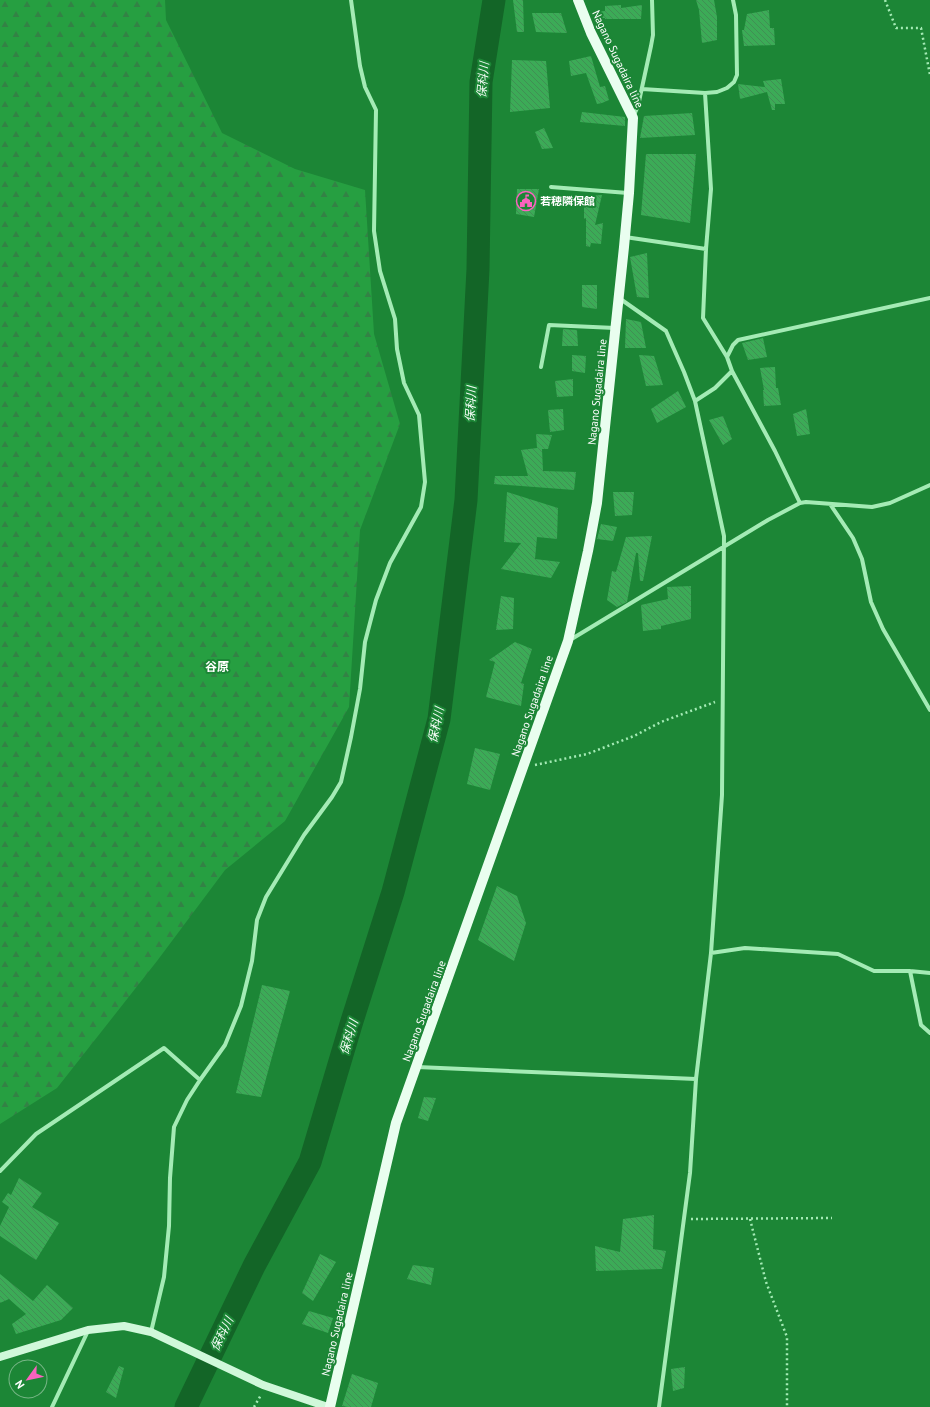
<svg xmlns="http://www.w3.org/2000/svg" width="930" height="1407" font-family="'PT Sans','Noto Sans JP',sans-serif">
<style>
.forest{fill:url(#forest-firs)}
.lines{fill:none;stroke-linecap:round;stroke-linejoin:round}
.river{stroke:#136527;stroke-width:23}
.building{fill:url(#building-back-hatch)}
.path{stroke:#a4ebb5;stroke-width:2.5;stroke-dasharray:2 3;stroke-linecap:butt}
.street{stroke:#a4ebb5;stroke-width:4}
.secondary{stroke:#d0f8da;stroke-width:8}
.primary{stroke:#e9feef;stroke-width:10}
.labels{text-anchor:middle;stroke-width:4;stroke-linejoin:round;paint-order:stroke}
.street-label{font-size:11px;fill:#fff;stroke:#1c8636}
.poi-label{font-size:11px;font-weight:bold;fill:#fff;stroke:#1c8636;text-anchor:start}
.water-label{font-size:12px;font-style:italic;fill:#f7fef9;stroke:#1c8636}
.neighbourhood-label{font-size:12px;font-weight:bold;fill:#fff;stroke:#1c8636}
</style>
<defs>
<pattern id="forest-firs" width="22" height="20" patternUnits="userSpaceOnUse"><rect width="22" height="20" fill="#269f41"/><path d="M5 1l3.5 6h-7zM16 11l3.5 6h-7z" fill="#338245"/></pattern>
<pattern id="building-back-hatch" width="6" height="6" patternUnits="userSpaceOnUse"><rect width="6" height="6" fill="#3cab57"/><path d="M-1 5l2 2M0 0l6 6M5-1l2 2" fill="none" stroke="#418e54"/></pattern>
</defs>
<rect width="100%" height="100%" fill="#1c8636"/>
<!-- forest -->
<path class="forest" d="M0 0H165L166 20 222 133 295 169 365 190 374 334 400 424 360 530 349 707 285 821 225 870 157 961 57 1088 0 1124Z"/>
<g class="lines">
<!-- river -->
<path class="river" d="M186 1407 254 1266 310 1162 352 1021 393 892 439 719 466 500 478 269 481 82 494 0"/>
</g>
<!-- building -->
<path class="building" d="M513 0H523L524 32H517Z
M696 0H714L717 17V40L702 43 699 10Z
M621 5V8L642 5 641 19H605V18H595V12L605 11V6Z
M769 10 770 28H774L775 45 744 46 742 30H744L747 14Z
M532 13H561L567 33 536 32Z
M591 56 600 87 605 86 609 100 602 103 597 104 586 73 571 76 569 61Z
M512 60 546 61 550 108 510 112Z
M781 79 785 104H775V110H772L767 92 740 99 738 84 765 87 763 81Z
M582 112 625 117V126L580 122Z
M692 113 695 135 640 138 644 116Z
M544 128 553 148 542 149 535 132Z
M646 154H696L690 223 641 215Z
M517 189H539L534 217 516 214Z
M602 195 595 225 603 223 601 244 591 243 590 247 586 246V218L584 219V196Z
M647 253 649 298 637 297 630 257Z
M582 285H597V309L582 307Z
M626 319 641 322 646 348H625Z
M563 329 577 330 578 346H562Z
M763 338 767 357 748 360 742 343Z
M572 355 586 356 585 373 572 371Z
M639 355 654 356 663 385 646 386Z
M775 367 776 388H778L781 405 764 406 763 390H764L760 368Z
M573 379V396L557 397 555 381Z
M678 391 686 407 657 423 651 409Z
M563 409 564 430 550 432 548 410Z
M806 409 810 434 797 436 793 414Z
M723 416 732 439 723 445 709 420Z
M536 434 552 435 548 449H542L543 471 576 472 574 490 494 484 495 476H528L521 450 537 448Z
M507 492 558 508 557 539 537 537 535 559 560 562 551 578 501 569 521 543 504 542Z
M613 492H634L632 515 615 516Z
M601 524 617 527 613 541 597 539Z
M652 536 643 581H640L638 553H636L627 602 617 607 607 600 612 571 616 572 626 537Z
M691 586V619L661 626V629L643 631 641 605 668 599 667 587Z
M501 596 514 598 513 629 496 630Z
M515 642 532 649 521 683 524 684 521 706 486 697 495 662 489 660Z
M475 748 500 754 490 790 467 784Z
M497 886 517 896 526 923 514 961 478 940Z
M262 985 290 991 261 1097 236 1093Z
M424 1097 436 1098 428 1121 418 1118Z
M19 1178 42 1193 32 1207 59 1223 36 1260 0 1236V1226L9 1207 2 1202 8 1193 11 1195Z
M654 1215 653 1249 666 1251 662 1269 596 1271 595 1246 620 1252 623 1219Z
M320 1254 336 1262 313 1301 302 1293Z
M413 1265 434 1268 431 1285 407 1279Z
M0 1274 33 1301 47 1285 73 1308 61 1320 16 1334 12 1324 26 1314 9 1299 0 1303Z
M309 1311 333 1318 328 1333 302 1324Z
M119 1366 124 1368 116 1398 106 1392Z
M685 1367 684 1388 673 1391 671 1369Z
M352 1374 378 1383 371 1407H348L342 1406Z"/>
<g class="lines">
<!-- path -->
<path class="path" d="M885 0 896 28H921L930 75
M535 765 587 754 634 736 661 722 715 702
M691 1219 832 1218
M750 1219 766 1282 787 1337V1407
M254 1407 261 1395"/>
<!-- street -->
<path class="street" d="M642 89 705 93 717 92 727 88 734 82 737 75 736 15 733 0
M705 93 711 189 706 249 703 318 727 357
M634 115 638 106 651 46 653 35 652 0
M551 187 628 193
M625 237 706 249
M619 298 666 331 684 372 695 401 724 536 722 795 711 953 696 1079 690 1173 659 1407
M541 367 549 325 615 328
M695 401 715 388 732 371
M800 503 775 451 732 371 727 357 733 345 738 340 930 298
M830 504 853 538 862 559 871 602 883 629 930 710
M570 640 768 520 800 503 806 502 872 507 890 503 930 485
M711 953 745 948 838 954 874 971H910L930 973
M910 971 921 1025 930 1033
M417 1067 696 1079
M0 1171 36 1134 164 1048 200 1080
M151 1332 164 1277 169 1226 170 1178 174 1127 187 1100 200 1080 225 1045 241 1006 252 961 257 920 266 897 304 835 332 797 341 782 351 737 360 689 365 642 376 600 390 563 421 507 425 482 419 415 404 383 397 349 395 319 380 271 374 231 376 110 365 87 360 66 351 0
M52 1407 88 1331"/>
<!-- secondary -->
<path class="secondary" d="M0 1357 88 1330 124 1326 151 1332 263 1385 328 1407"/>
<!-- primary -->
<path class="primary" d="M330 1407 396 1123 568 641 588 551 597 503 624 247 629 193 633 118 591 33 578 0"/>
</g>
<!-- icons -->
<defs>
<symbol id="civic-ring" viewBox="-11 -11 22 22"><circle r="9.5" fill="#1c8636" stroke="#fb62bf" stroke-width="1.5"/><path d="M-.6-6.5H3V-4.5H.6V-3L4-1V1h2V6H-6V1h2V-1L-.6-3ZM-1.2 2.5V6h2.4V2.5Z" fill="#fb62bf"/></symbol>
</defs>
<g fill-rule="evenodd">
<use href="#civic-ring" x="515" y="190" width="22" height="22"/>
</g>
<g class="labels">
<!-- street labels -->
<g class="street-label">
<text transform="translate(618 59) rotate(65)" y="4">Nagano Sugadaira line</text>
<text transform="translate(597 392) rotate(-84)" y="4">Nagano Sugadaira line</text>
<text transform="translate(532 706) rotate(-71)" y="4">Nagano Sugadaira line</text>
<text transform="translate(424 1011) rotate(-70)" y="4">Nagano Sugadaira line</text>
<text transform="translate(337 1324) rotate(-77)" y="4">Nagano Sugadaira line</text>
</g>
<!-- poi labels -->
<g class="poi-label">
<text x="540" y="205">若穂隣保館</text>
</g>
<!-- water labels -->
<g class="water-label">
<text transform="translate(483 80) rotate(-85)" y="4">保科川</text>
<text transform="translate(471 404) rotate(-87)" y="4">保科川</text>
<text transform="translate(436 725) rotate(-78)" y="4">保科川</text>
<text transform="translate(349 1037) rotate(-73)" y="4">保科川</text>
<text transform="translate(222 1334) rotate(-64)" y="4">保科川</text>
</g>
<!-- neighbourhood labels -->
<g class="neighbourhood-label">
<text x="217" y="671">谷原</text>
</g>
</g>
<!-- north arrow -->
<g transform="translate(28 1379) rotate(237)"><circle r="19" fill="#1c8636" stroke="#77b686"/>
<path d="M0-3L7 15L0 10L-7 15Z" fill="#fb62bf"/>
<text y="-6" font-size="11" font-weight="bold" text-anchor="middle" fill="#ffffff">N</text>
</g>
</svg>
